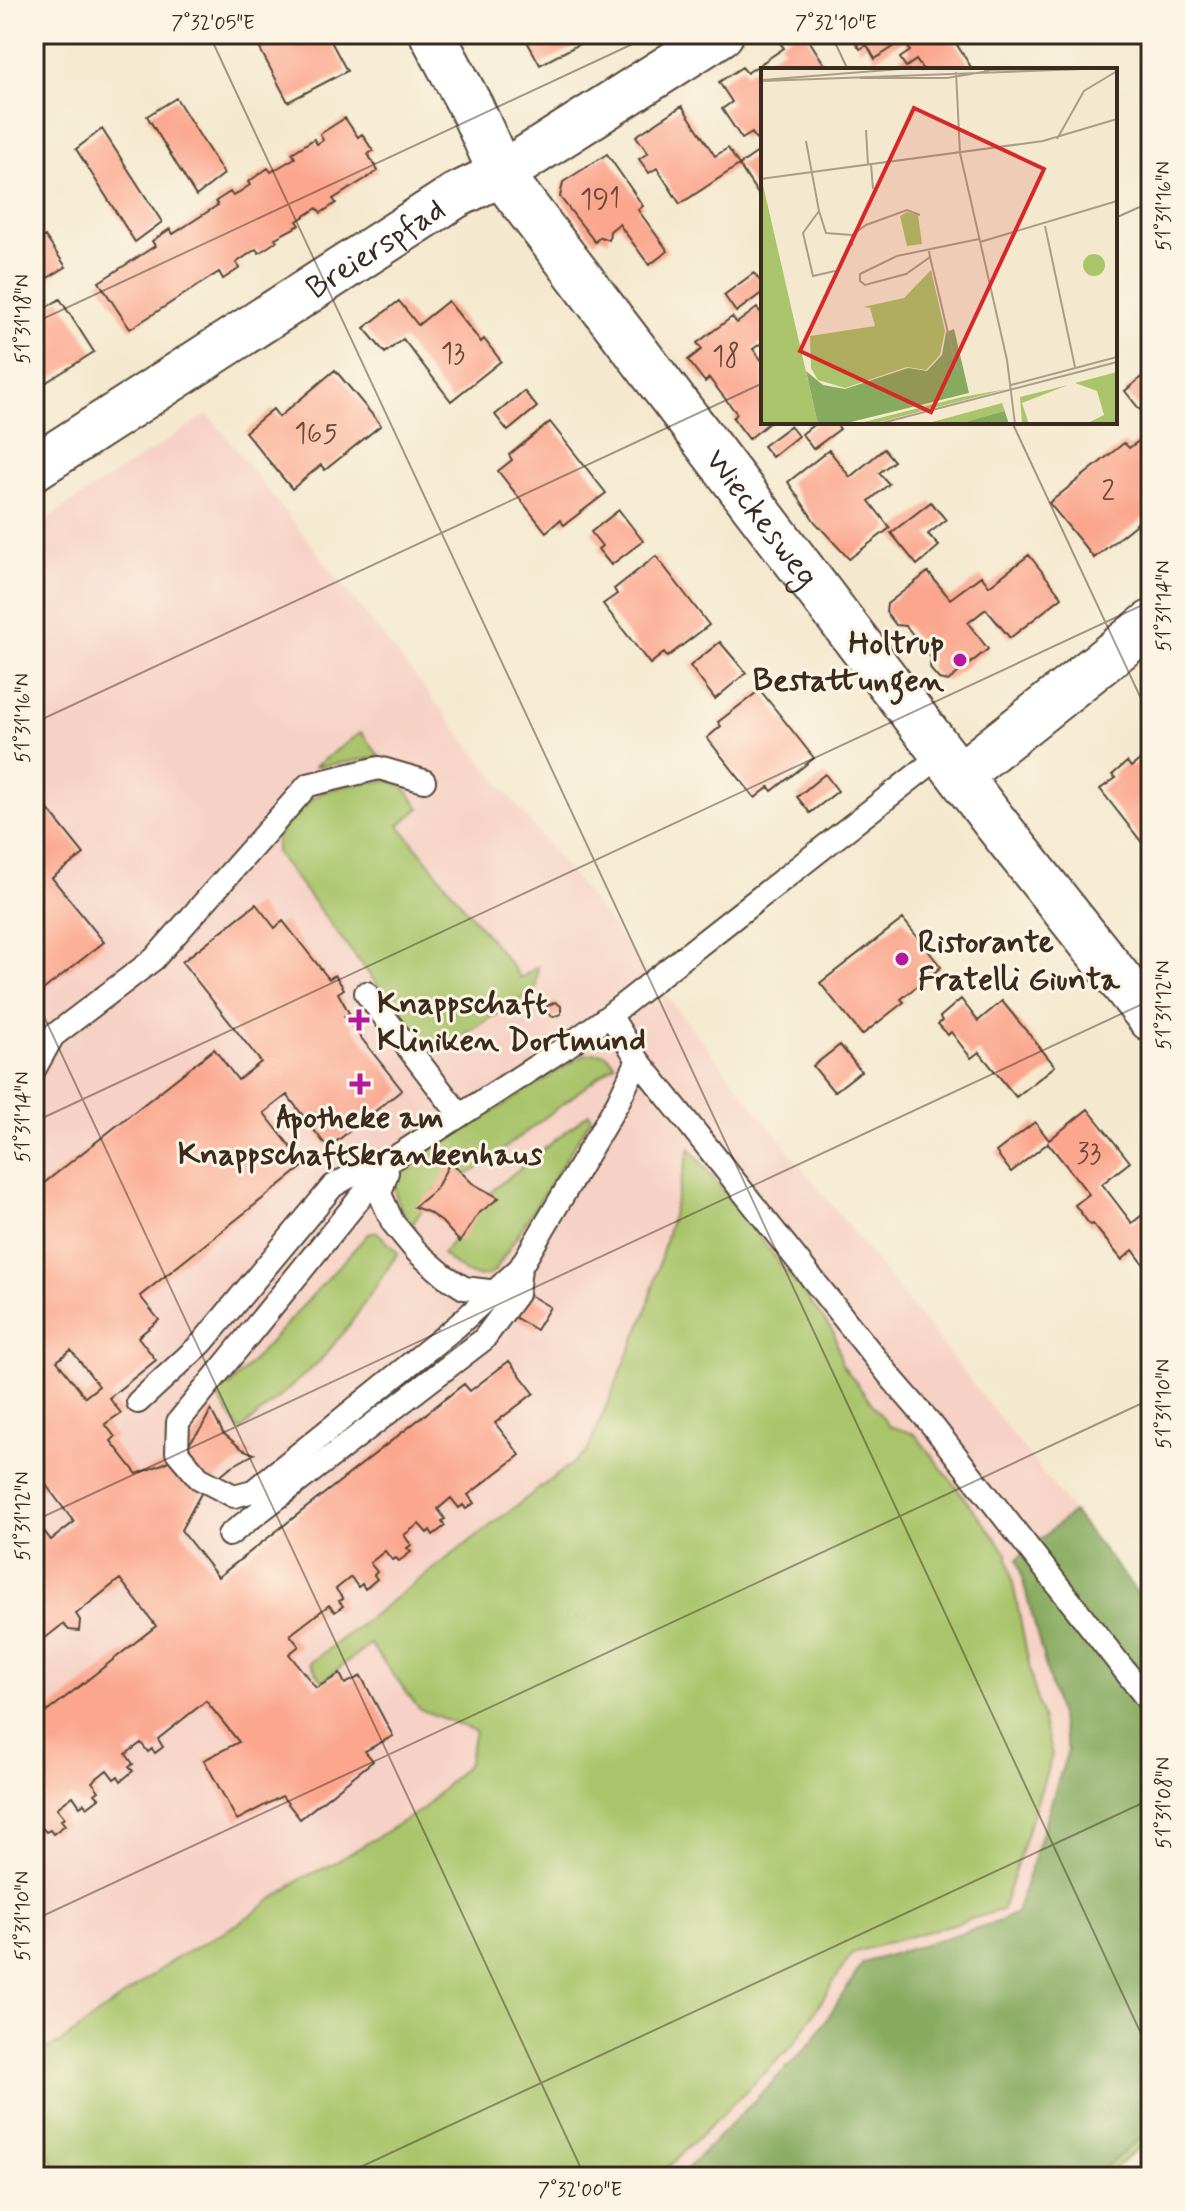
<svg xmlns="http://www.w3.org/2000/svg" width="1185" height="2211" font-family="Mynerve,sans-serif">
<style>
.built{fill:#f6d1c5}
.green{fill:#a9c46a;stroke:#727744;stroke-width:2}
.forest{fill:#86aa5e;stroke:#606a3e;stroke-width:2}
.building{fill:#fba68d;fill-rule:evenodd}
.lines{fill:none;stroke-linecap:round;stroke-linejoin:round}
.service-casing{stroke:#574738;stroke-width:26}
.minor-casing{stroke:#574738;stroke-width:48}
.tertiary-casing{stroke:#574738;stroke-width:48}
.service{stroke:#fff;stroke-width:22}
.minor{stroke:#fff;stroke-width:44}
.tertiary{stroke:#fff;stroke-width:44}
.ticks{fill:none;stroke:#3b2a1e;stroke-width:2;stroke-opacity:0.45}
.poi-dot{fill:#b5179e;stroke:#fcf5e5;stroke-width:3}
.labels{text-anchor:middle;stroke-width:6;stroke-linejoin:round;paint-order:stroke}
.number-label{font-size:28px;fill:#6b493a}
.street-label{font-size:32px;fill:#3b2a1e;stroke:#fcf5e5}
.poi-label{font-size:32px;font-weight:bold;fill:#3b2a1e;stroke:#fcf5e5;text-anchor:start}
.inset-road{fill:none;stroke:#aa9d88;stroke-width:2}
.view{fill:#d62828;fill-opacity:0.15;stroke:#d62828;stroke-width:4}
.inset-edge{fill:none;stroke:#3b2a1e;stroke-width:4}
.neatline{fill:none;stroke:#3b2a1e;stroke-width:3}
.ticks-label{font-size:20px;text-anchor:middle;fill:#3b2a1e}
</style>
<rect width="100%" height="100%" fill="#fcf5e5"/>
<filter id="ink" filterUnits="userSpaceOnUse"><feTurbulence type="fractalNoise" baseFrequency=".0125" numOctaves="2"/><feDisplacementMap in="SourceGraphic" scale="16" xChannelSelector="R" yChannelSelector="G"/><feConvolveMatrix kernelMatrix="1 2 1 2 8 2 1 2 1" color-interpolation-filters="sRGB"/></filter>
<filter id="wash" filterUnits="userSpaceOnUse"><feTurbulence type="fractalNoise" baseFrequency=".006" numOctaves="4" result="noise"/><feDisplacementMap in="SourceGraphic" scale="32" xChannelSelector="R" yChannelSelector="G"/><feGaussianBlur stdDeviation="1.8" result="paint"/><feColorMatrix in="noise" values="0 0 0 0 0 0 0 0 0 0 0 0 0 0 0 0 0 1.4 0 .05"/><feComposite in="paint" operator="in"/></filter>
<g filter="url(#wash)">
<rect width="100%" height="100%" fill="#f4e9ce"/>
<!-- built -->
<path class="built" d="M208 414 1151 1610 1092 2177H34V527Z"/>
<!-- green -->
<path class="green" d="M361 732 380 757 314 767Z
M389 781 404 787 420 808 399 825 521 978 538 966 535 991 431 1055 276 853V838C287 826 300 806 315 797 335 785 366 782 389 781Z
M595 1053 606 1054 615 1064 476 1170 435 1190 412 1225C398 1204 389 1194 400 1169L584 1055Z
M589 1113 591 1119 494 1272C473 1285 458 1267 442 1254L494 1189Z
M690 1148 834 1333 842 1364 889 1426 915 1434 1007 1553 1033 1685 1052 1755 1002 1910 852 1953 795 2043 658 2177H59L34 2121V2055L60 2043 173 1960 239 1923 304 1877 331 1865 423 1809 468 1763 475 1731 419 1709 370 1644 323 1681 310 1663 587 1452 646 1313Z
M377 1232 398 1253 351 1323 321 1360 240 1431 214 1392 223 1383 230 1386 368 1234Z
M1151 2129V2138L1104 2177H1092Z"/>
<!-- forest -->
<path class="forest" d="M1073 1512 1151 1610V2130L1093 2177H679L812 2042 863 1963 1000 1921 1016 1913 1068 1750 1017 1559Z"/>
<g id="blocks">
<!-- building -->
<path class="building" d="M288 34H327L347 71 288 102 260 49Z
M523 34H578L583 42 540 65Z
M794 34H805L828 70H763V150L752 133 742 139 722 109 732 102 719 82 742 67 747 73 784 48 780 43Z
M850 34H950L971 67 965 70H923L916 60 906 67 900 58 910 51 904 40 875 59 867 45 860 49Z
M176 98 224 174 196 196 147 116Z
M682 106 715 156 728 148 739 165 680 204 657 168 649 173 639 159 648 153 636 136Z
M345 118 358 137 362 134 373 151 368 154 378 171 333 199 336 203 321 213 317 208 297 221 300 225 275 238 277 241 259 253 256 249 236 263 240 268 223 279 219 272 130 329 99 282 155 246 152 241 170 229 173 234 218 205 216 201 230 192 233 196 250 185 248 182 268 168 271 172 295 158 292 153 314 139 317 144 323 140 320 134Z
M102 129 162 222 135 242 76 149Z
M758 152 763 161V195L760 197 739 165Z
M607 154 643 206 638 210 668 251 649 265 619 224 610 231 609 240 600 237 595 242 560 197 563 182Z
M45 236 66 267 34 286V244Z
M754 273 763 285V292L736 312 724 295Z
M60 299 94 352 34 390V315Z
M399 301 418 325 448 301 481 342 484 339 501 361 451 401 403 339 385 353 364 328Z
M757 308 763 315V342L753 349 763 362V422H770L749 439 733 418 737 414 709 378 705 382 688 360 702 349 697 343 732 317 737 323Z
M1151 369V410L1146 404 1140 410 1125 391Z
M335 370 381 425 325 470 321 465 292 489 245 432 273 409 279 417Z
M524 391 537 407 508 431 495 415Z
M550 422 606 493 564 525 560 520 546 532 498 471 512 460 509 455Z
M817 422H835L840 429 813 449 802 434Z
M790 426 798 436 772 457 763 446Z
M1143 438 1151 448V512L1094 558 1049 503 1124 443 1129 448Z
M884 449 894 461 879 473 889 484 869 501 890 528 849 559 815 522 788 482 829 450 850 477Z
M931 502 946 520 928 534 939 546 917 565 891 533Z
M619 510 643 541 611 565 598 549 602 546 591 532Z
M1029 555 1062 597 1010 638 986 609 968 623 988 649 948 681 939 679 932 671 930 667 931 658 906 626 896 625 886 612 887 604 928 572 950 599 981 576 989 586Z
M656 556 709 625 667 657 664 653 650 664 603 604 617 594 614 589Z
M720 642 746 673 715 699 690 666Z
M760 690 814 758 772 791 769 787 755 798 707 738 721 726 718 722Z
M1151 751V854L1100 789 1116 778 1112 775 1127 762 1131 767Z
M825 774 838 791 810 813 797 797Z
M34 792 84 854 52 878 104 942 34 997Z
M256 904 275 928 283 921 329 979 335 975 344 989 338 993 349 1013 344 1016 402 1090 328 1148 287 1095 264 1113 305 1165 140 1296 159 1320 138 1337 156 1360 109 1398 121 1413 105 1424 115 1437 111 1441 137 1474 165 1463 185 1449 202 1427 211 1410 223 1433 242 1449 254 1454 229 1468 203 1490 181 1530 218 1577 464 1384 470 1391 509 1361 534 1393 495 1423 520 1455 468 1495 474 1503 466 1509 463 1505 459 1508 451 1498 438 1509 445 1519 442 1521 445 1526 433 1535 430 1530 427 1533 419 1524 404 1535 411 1545 407 1548 411 1552 399 1561 396 1558 392 1560 385 1551 370 1563 377 1572 374 1575 377 1579 365 1589 362 1584 358 1587 351 1577 336 1589 343 1599 339 1601 343 1606 335 1612 329 1605 290 1635 299 1646 289 1654 316 1688 340 1674 345 1684 361 1676 393 1736 365 1751 373 1761 300 1819 282 1796 237 1820 204 1760 239 1742 206 1701 158 1739 163 1747 155 1753 152 1749 148 1752 141 1743 126 1754 133 1764 129 1767 133 1771 121 1781 118 1776 114 1779 107 1770 92 1782 99 1791 95 1794 99 1798 87 1807 84 1803 80 1806 73 1796 57 1808 65 1818 61 1820 65 1825 53 1834 50 1830 46 1832 38 1823 34 1826V1722L156 1626 120 1579 76 1614 80 1620 79 1631 69 1630 63 1624 34 1647V1518L51 1540 74 1522 46 1485 34 1493V1191L214 1049 238 1080 261 1062 182 962ZM71 1350 99 1386 85 1397 57 1361Z
M903 919 941 967 901 999 904 1002 862 1035 820 983Z
M961 999 978 1021 1002 1001 1055 1066 1016 1097 979 1052 971 1058 951 1032 948 1035 938 1024 942 1021 940 1017Z
M555 1002 561 1006V1014L553 1017 547 1013V1006Z
M840 1045 861 1071 834 1092 813 1066Z
M1088 1109 1130 1162 1102 1184 1132 1223 1151 1208V1261L1145 1266 1133 1250 1122 1260 1093 1224 1090 1225 1075 1205 1089 1194 1048 1143 1011 1172 996 1152 1035 1122 1049 1140Z
M452 1163 472 1183 499 1198 478 1214 460 1242 442 1222 428 1212 414 1207 436 1189 449 1164Z
M528 1294 550 1307 536 1330 513 1316Z"/>
</g>
</g>
<g filter="url(#ink)">
<use href="#blocks" fill-opacity="0" stroke="#574738" stroke-width="2"/>
<g class="lines">
<defs>
<path id="service" d="M366 993 459 1114
M610 1015 638 1060 618 1102 520 1268 457 1326 253 1491 234 1496 199 1478 177 1452 178 1422 391 1160 566 1047 610 1015 944 753
M638 1060 893 1380 932 1425 1151 1704
M34 1070 53 1036 154 959 308 785 379 768 424 781
M387 1172 380 1194 393 1223 417 1252 445 1276 464 1288 497 1292
M138 1402 202 1343 333 1186 349 1177 390 1160
M229 1535 483 1340 517 1294 520 1268"/>
<g id="minor">
<path id="s1" d="M34 468 455 196 501 174 721 34"/>
<path d="M960 775 1151 623"/>
</g>
<g id="tertiary">
<path id="s2" d="M432 34 471 107 501 174 994 821 1151 1019"/>
</g>
</defs>
<!-- service casing -->
<use href="#service" class="service-casing"/>
<!-- minor casing -->
<use href="#minor" class="minor-casing"/>
<!-- tertiary casing -->
<use href="#tertiary" class="tertiary-casing"/>
<!-- service -->
<use href="#service" class="service"/>
<!-- minor -->
<use href="#minor" class="minor"/>
<!-- tertiary -->
<use href="#tertiary" class="tertiary"/>
</g>
</g>
<!-- ticks -->
<path class="ticks" d="M209 34 1151 2055M831 34 848 70M1115 218 1151 202M34 323 654 34M1012 422 1151 720M34 723 763 383M34 995 585 2177M34 1122 1151 601M34 1521 1151 1000M34 1920 1151 1399M339 2177 1151 1799"/>
<!-- markers -->
<g class="poi-dot">
<circle cx="960" cy="660" r="8"/>
<circle cx="902" cy="959" r="8"/>
<path d="M355 1008h8v8h8v8h-8v8h-8v-8h-8v-8h8z"/>
<path d="M356 1072h8v8h8v8h-8v8h-8v-8h-8v-8h8z"/>
</g>
<g class="labels">
<!-- number labels -->
<g class="number-label">
<text x="600" y="208">191</text>
<text x="453" y="362">13</text>
<text x="726" y="365">18</text>
<text x="316" y="442">165</text>
<text x="1108" y="500">2</text>
<text x="1089" y="1162">33</text>
</g>
<!-- street labels -->
<g class="street-label">
<text dy="11" stroke="none"><textPath href="#s1" startOffset="406">Breierspfad</textPath></text>
<text dy="11" stroke="none"><textPath href="#s2" startOffset="588">Wieckesweg</textPath></text>
</g>
<!-- poi labels -->
<g class="poi-label">
<text x="944" y="653" text-anchor="end">Holtrup<tspan x="944" dy="37">Bestattungen</tspan></text>
<text x="918" y="952">Ristorante<tspan x="918" dy="37">Fratelli Giunta</tspan></text>
<text x="377" y="1013">Knappschaft<tspan x="377" dy="37">Kliniken Dortmund</tspan></text>
<text x="360" y="1127" text-anchor="middle">Apotheke am<tspan x="360" dy="37">Knappschaftskrankenhaus</tspan></text>
</g>
</g>
<!-- overview -->
<g transform="translate(761 68)">
<rect width="356" height="356" fill="#f4e9ce"/>
<path d="M0 117H2L57 356H0ZM146 144 157 147 161 176 146 178 139 148ZM322 197a11 11 0 1 1 22 0a11 11 0 1 1-22 0ZM170 202 184 263 179 287 165 302 146 299 84 320 57 312 50 300 49 268 114 258 109 240 102 239 143 230ZM356 304V356H325L343 347 336 323 314 315ZM307 317 261 335 268 356H261L259 329ZM246 321 111 356H95L201 329ZM241 335 243 343 197 356H164Z" fill="#a9c46a"/>
<path d="M193 261 208 325 82 356H57L45 303 62 317 84 321 147 300 166 303 181 287 185 264ZM241 335 248 356H197L243 343Z" fill="#86aa5e"/>
<path class="inset-road" d="M223 2 319 0M195 4 199 85 246 292 254 356M99 10H186L228 3M0 12 152 0M0 13 348 0M105 62 107 97M296 71 323 23 356 3M45 73 58 143 42 165 52 208 74 203M110 96 112 121M0 111 282 73 356 51M58 143 65 165 91 167M284 158 314 299M219 174 356 133M91 178V167L105 157 146 142 159 147M168 183 169 189 145 206 104 217 99 213V206L136 188 218 171M169 189 196 303M250 317 356 289M117 356 356 294"/>
<path class="view" d="M153 40 283 101 170 344 39 283Z"/>
<rect width="356" height="356" class="inset-edge"/>
</g>
<!-- margin -->
<rect width="1185" height="2211" fill="none" stroke="#fcf5e5" stroke-width="88"/>
<rect x="44" y="44" width="1097" height="2123" class="neatline"/>
<g class="ticks-label">
<text x="213" y="29">7°32'05"E</text>
<text x="836" y="29">7°32'10"E</text>
<text transform="translate(1163 206) rotate(-90)" y="7">51°31'16"N</text>
<text transform="translate(22 319) rotate(-90)" y="7">51°31'18"N</text>
<text transform="translate(1163 606) rotate(-90)" y="7">51°31'14"N</text>
<text transform="translate(22 718) rotate(-90)" y="7">51°31'16"N</text>
<text transform="translate(1163 1005) rotate(-90)" y="7">51°31'12"N</text>
<text transform="translate(22 1117) rotate(-90)" y="7">51°31'14"N</text>
<text transform="translate(1163 1404) rotate(-90)" y="7">51°31'10"N</text>
<text transform="translate(22 1516) rotate(-90)" y="7">51°31'12"N</text>
<text transform="translate(1163 1803) rotate(-90)" y="7">51°31'08"N</text>
<text transform="translate(22 1916) rotate(-90)" y="7">51°31'10"N</text>
<text x="580" y="2196">7°32'00"E</text>
</g>
</svg>
